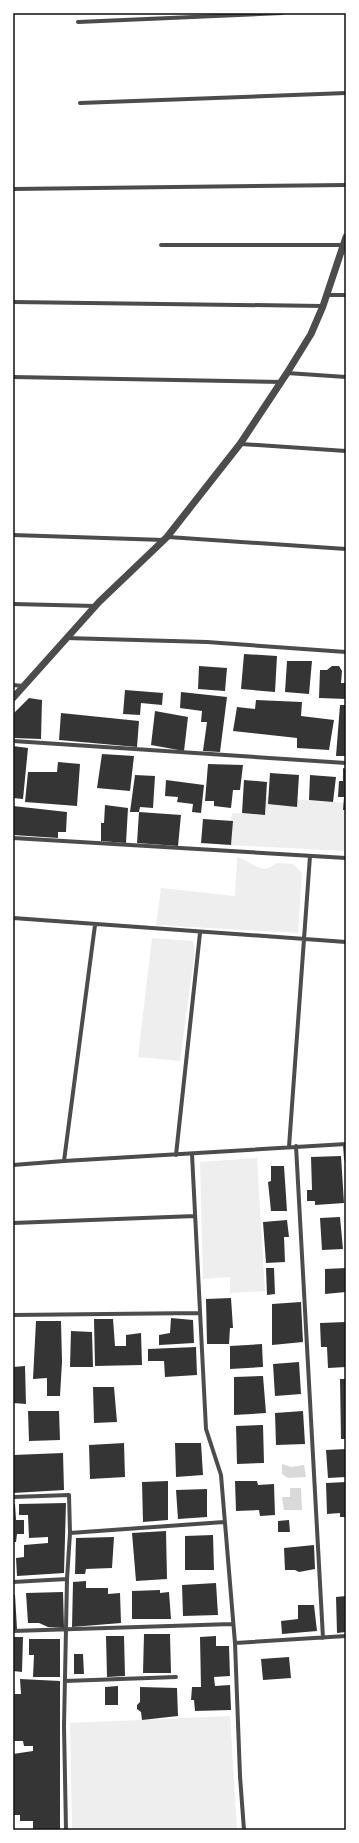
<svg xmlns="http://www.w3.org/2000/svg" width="359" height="1843" font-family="'Public Sans',sans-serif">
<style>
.green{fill:#eee}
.water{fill:#d9d9d9}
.building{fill:#353535}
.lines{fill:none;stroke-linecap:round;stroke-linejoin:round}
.minor{stroke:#4c4c4c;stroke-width:4}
.tertiary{stroke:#4c4c4c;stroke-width:7}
.neatline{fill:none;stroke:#111;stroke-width:1.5}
</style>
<rect width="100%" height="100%" fill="#fff"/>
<!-- green -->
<path class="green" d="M266 797 346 803V851L228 845 232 813 265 815Z
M237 857C252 861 262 877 276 863L293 864 302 873 298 933 156 925 161 888 235 896Z
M152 938 193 941 195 950 180 1061 138 1057Z
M257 1158 265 1291 230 1293V1277L203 1279 200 1162Z
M230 1716 237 1830H72L70 1723Z"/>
<!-- water -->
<path class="water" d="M282 1464 291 1467 304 1465 306 1477 288 1478 282 1474Z
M290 1488H301L302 1510H284L282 1497H290Z"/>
<!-- building -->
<path class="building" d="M244 654 277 656 275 692 241 689Z
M287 661H312L309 694 285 692Z
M199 666 227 668 225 691 198 689Z
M332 666H339L342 671 341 683H346V699L319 698 320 670H327Z
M125 690 163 693 162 705 141 703 140 715 123 714Z
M181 692 227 697 220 752 203 751 207 722H201L202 711 180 708Z
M29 698 42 700 41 739 13 738V714Z
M256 700 302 702 301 716 334 720 329 750 297 748V738L233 731 237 707 255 709Z
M340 705H346V756H336Z
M155 711 188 717 184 751 151 745Z
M61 713 139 721 137 747 59 740Z
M13 746 28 748 23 799 13 798Z
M102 754 134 756 130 791 97 788Z
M58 762 80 764 77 806 25 802 28 772H57Z
M208 764 243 765 240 790H233L231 808 214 806V801H205Z
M343 768 346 769V810H343L344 797H338L339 781H343Z
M270 773 299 775 297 807 268 804Z
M135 775 155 776 153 808 140 807 139 812 181 815 178 846 137 843 139 812H130Z
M310 775 336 777 333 802 309 800Z
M166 780 204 785 201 813 192 812 193 804 177 802 178 797 165 796Z
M244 780 267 782 265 815 242 813Z
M105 805 128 808 126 843 101 841V823H104Z
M13 806 67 812 66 832H58V838L13 835Z
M203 819 233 821 231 845 201 843Z
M341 1156 344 1203 315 1205V1201H307V1190H312L311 1157Z
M271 1166H284L287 1211H271L268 1182 271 1181Z
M340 1217 343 1249 322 1250 320 1218Z
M287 1220 289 1237H284L285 1262 266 1263 263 1222Z
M266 1268H274L275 1294 267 1295Z
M346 1268V1292L325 1294V1269Z
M231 1298 233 1328H230L229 1344H207L206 1299Z
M301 1302 303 1342 272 1345V1304Z
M171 1318 193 1320 194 1343 159 1345V1335L170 1333Z
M94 1319H113L115 1346H126V1335L141 1333 142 1365 95 1366Z
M36 1321H61L62 1362 60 1396H47V1378L33 1379Z
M346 1322V1367L328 1368 327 1347H321L320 1323Z
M71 1331 92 1332 93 1367H70Z
M262 1344 263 1367 230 1369V1346Z
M196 1347 197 1375 165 1377 164 1361H148V1349Z
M299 1362 301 1394 275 1396 273 1364Z
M25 1366 26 1404 13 1403V1367Z
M263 1376 266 1413 234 1415V1377Z
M340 1379H346V1439H341Z
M93 1387H114L117 1422 94 1423Z
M28 1411H59L60 1440 29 1441Z
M303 1411 305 1444 276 1445 275 1413Z
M263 1425 264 1463 237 1464 236 1426Z
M124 1443 125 1477 90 1479 89 1445Z
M175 1443H201L203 1475 176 1477Z
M346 1449V1477L328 1478 326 1450Z
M63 1453 64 1490 13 1493V1455Z
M168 1481V1520L143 1522 142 1482Z
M235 1481H257L258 1485 274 1484 275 1515 260 1516 259 1510 236 1511Z
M346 1482V1517H340V1513L327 1514 326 1483Z
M207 1489V1517L178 1519 176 1490Z
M66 1503 64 1573 17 1576 16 1558 24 1557V1545L48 1543V1537L29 1538 28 1515H19V1504Z
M13 1504H15L16 1520H24V1534H17L16 1542H13Z
M289 1520 290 1532H278V1521Z
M166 1531 167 1579 136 1581 132 1533Z
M213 1535 214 1570H185V1536Z
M114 1537 112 1568 86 1569 85 1574H75L76 1538Z
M314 1545 315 1569 299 1572 295 1570H285L284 1548Z
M86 1581V1588H108V1594L120 1593 121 1623 72 1627 73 1582Z
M216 1583 218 1615 183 1616 182 1585Z
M160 1590V1593L169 1592 171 1619H132V1591Z
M63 1592 64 1628 48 1627 39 1623H28L26 1593Z
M13 1595H15L17 1629H13Z
M346 1596V1632L337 1633 336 1597Z
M298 1605H314L317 1631 282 1634 281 1621 298 1619Z
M144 1634H170L171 1673H143Z
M106 1636H124L125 1676 107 1677Z
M216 1636V1646H229L230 1676 214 1677 215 1686 230 1685 231 1710 195 1711 194 1700H191L192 1687H201L200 1637Z
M13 1637H23L22 1672 13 1671Z
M29 1639H60V1677H33L34 1655H29Z
M74 1654H83L84 1674H74Z
M289 1657 291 1678 263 1680 261 1659Z
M20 1679 60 1681V1830H33V1821H20V1815H13V1754L33 1751V1746H24L23 1741H13V1694H21Z
M118 1686V1705H105V1687Z
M140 1687 177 1688 178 1716 142 1720 141 1712 137 1709V1705L140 1702Z"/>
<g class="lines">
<!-- minor -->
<path class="minor" d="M78 22 282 13
M80 103 346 93
M13 189 346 185
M161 245H343
M327 295H346
M13 302 323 306
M287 373 346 377
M13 377 281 382
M241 444 346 451
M13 535 164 540
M168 537 346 549
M13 604 95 606
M66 638 207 642 346 652
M13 685 23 686
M13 741 346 763
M13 838 346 858
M13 918 346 942
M345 1145 346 1159
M296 1146 323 1638
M289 1147 310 856
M192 1154 206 1429 221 1475 235 1643 240 1776 244 1830
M176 1155 200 933
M64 1161 95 925
M13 1165 64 1161 346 1144
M13 1223 195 1216
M13 1315 199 1313
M13 1497 69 1495 70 1533 67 1579 64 1726 66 1830
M70 1533 224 1522
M13 1582 67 1579
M13 1631 232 1624
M235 1643 346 1636
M65 1681 176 1677"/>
<!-- tertiary -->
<path class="tertiary" d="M13 698 99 602 167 537 240 444 287 373 311 334 323 306 346 237"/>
</g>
<!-- border -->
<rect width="359" height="1843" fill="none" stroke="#ffffff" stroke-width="28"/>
<rect x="14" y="14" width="331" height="1815" class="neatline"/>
</svg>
